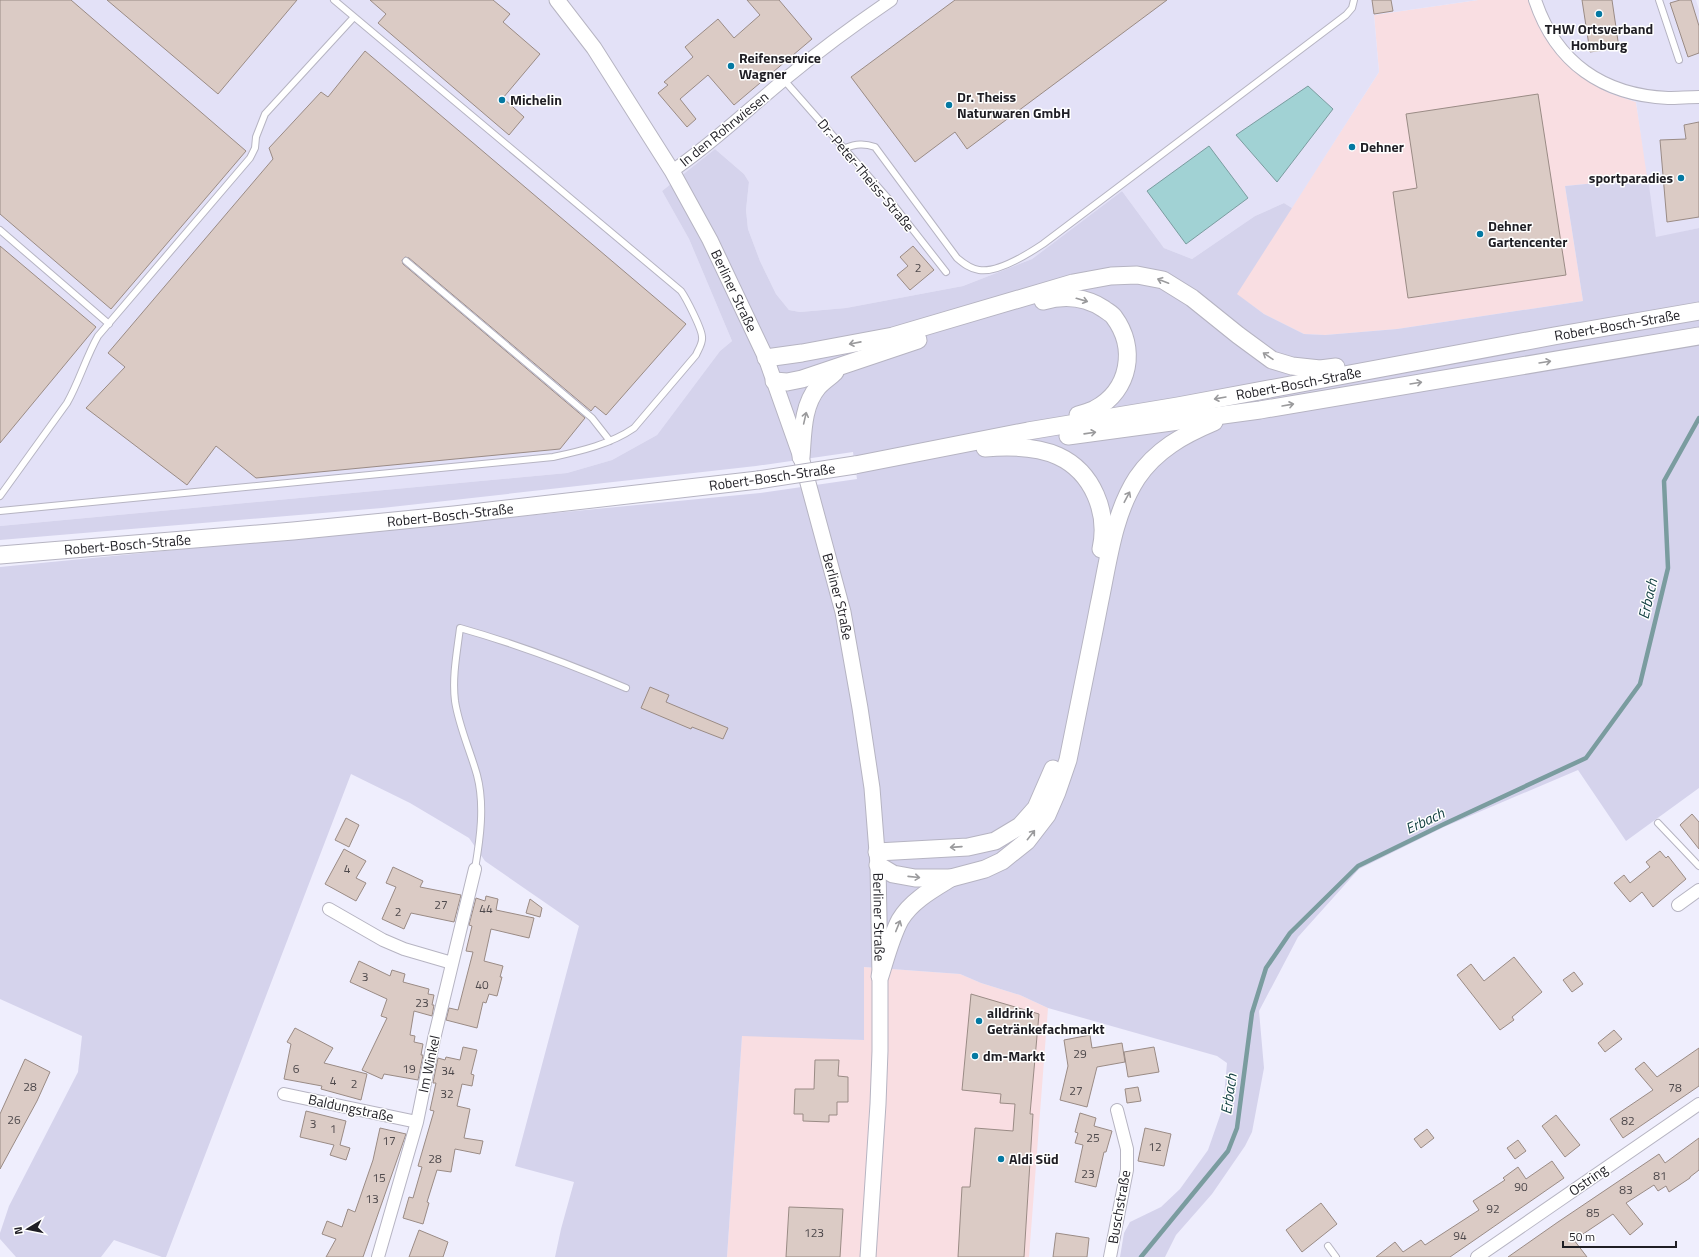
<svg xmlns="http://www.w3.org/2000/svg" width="1699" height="1257" font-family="'Titillium Web',sans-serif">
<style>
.commercial{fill:#f9dee2}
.built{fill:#e3e1f7}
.green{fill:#d5d3ec}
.water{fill:#a1d2d4;stroke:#7a9c9f}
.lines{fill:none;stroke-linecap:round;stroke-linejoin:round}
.stream{stroke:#7a9c9f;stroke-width:4.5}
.building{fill:#dbcbc5;stroke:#9a8b85}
.service-casing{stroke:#b6b4c2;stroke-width:8}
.minor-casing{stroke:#b6b4c2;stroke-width:14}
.tertiary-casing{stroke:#b6b4c2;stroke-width:17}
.secondary-casing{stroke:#b6b4c2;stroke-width:19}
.service{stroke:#fff;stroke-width:6}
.minor{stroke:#fff;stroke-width:12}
.tertiary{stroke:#fff;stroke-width:15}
.secondary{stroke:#fff;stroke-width:17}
.secondary-bridge-casing{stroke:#b6b4c2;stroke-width:19;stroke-linecap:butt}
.secondary-bridge{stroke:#fff;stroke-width:17}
.oneway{stroke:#9a9a9c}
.poi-dot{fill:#0479a2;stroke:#fff;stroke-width:1.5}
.labels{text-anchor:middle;stroke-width:3;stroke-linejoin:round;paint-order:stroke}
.number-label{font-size:12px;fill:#4e494c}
.poi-label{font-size:14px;font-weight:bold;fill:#1f1e24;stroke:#fff;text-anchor:start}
.street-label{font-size:14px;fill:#1f1e24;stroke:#fff}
.water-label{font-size:15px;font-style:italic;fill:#103e40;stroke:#fff}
</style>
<rect width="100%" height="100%" fill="#efeefd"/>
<!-- commercial -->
<path class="commercial" d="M1478 0H1531L1609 93 1636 102 1648 178 1565 186 1583 301 1397 329 1325 335 1304 334 1264 314 1236 294 1379 72 1374 15Z
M864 967 960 974 981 983 1020 995 1048 1008 1029 1257H727L742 1035 864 1040Z"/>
<!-- built -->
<path class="built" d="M0 0H1478L1374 15 1379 72 1292 208 1284 203 1255 216 1192 259 1164 248 1122 191 1032 259 963 286 846 308 800 312 789 310 776 294 760 261 748 229 746 210 749 182 744 174 715 149 662 191 689 239 732 341 720 351 657 435 612 460 567 473 0 526Z
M1531 0H1696L1699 10V228L1656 238 1636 102 1609 93 1587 81 1555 51 1538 22Z"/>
<!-- green -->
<path class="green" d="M715 149 744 174 749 182 746 210 748 229 760 261 776 294 789 310 800 312 846 308 963 286 1032 259 1122 191 1164 248 1192 259 1255 216 1284 203 1292 208 1237 294 1264 314 1304 334 1325 335 1397 329 1583 301 1565 186 1648 178 1656 237 1699 228V788L1626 841 1578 770 1444 827 1359 869 1298 937 1259 1011 1264 1068 1252 1132 1245 1146 1212 1194 1176 1235 1165 1257H1120L1124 1233 1130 1222 1161 1207 1180 1189 1208 1150 1223 1107 1227 1063 1217 1056 1048 1008 1020 995 981 983 960 974 864 967V1040L742 1036 727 1257H555L561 1229 574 1182 515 1166 579 926 485 861 469 838 410 803 351 774 166 1257H162L114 1240 101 1257H16L0 1239V1233L9 1206 78 1072 82 1036 0 999V567L760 493 857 479 853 452 756 466 382 508 0 540V526L567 473 612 460 657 435 720 351 732 341 689 239 662 191Z"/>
<!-- water -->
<path class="water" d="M1308 86 1333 109 1277 182 1236 135Z
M1209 146 1248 198 1186 244 1147 191Z"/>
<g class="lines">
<!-- stream -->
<path class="stream" d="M1141 1257 1228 1151 1237 1128 1252 1013 1266 968 1290 933 1358 866 1442 825 1586 758 1640 684 1668 568 1664 481 1699 418"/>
</g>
<!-- building -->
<path class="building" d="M0 0H71L246 151 111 309 0 214Z
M107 0H297L218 94Z
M370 0H493L510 14 503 22 540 54 503 98 524 117 509 135 378 23 386 14Z
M747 0H779L812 39 734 105 708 75 680 99 696 119 687 127 658 93 668 85 664 82 693 57 685 47 718 19 734 38 760 15Z
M955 0H1167L967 149 955 132 915 162 851 77Z
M1372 0H1391L1393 11 1374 14Z
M1582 0H1612L1619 48 1590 52Z
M1680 0H1691L1699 26V53L1688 57 1670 3Z
M365 51 686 324 606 415 595 406 591 411 409 258 405 257 402 260 403 264 585 418 560 449 256 478 216 446 187 485 86 408 125 367 108 353 273 159 269 148 321 92 328 97Z
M1538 94 1566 275 1408 298 1393 192 1417 188 1406 114Z
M1699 122V217L1667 222 1660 140 1686 139 1684 125Z
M0 246 96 327 0 443Z
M913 246 934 270 910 290 897 275 908 266 900 257Z
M650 687 669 695 666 702 728 728 723 739 692 727 691 729 641 708Z
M1692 814 1699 822V849L1680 825Z
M346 818 359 825 349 847 335 840Z
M344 849 366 861 356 878 366 883 356 901 325 884Z
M1660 851 1666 858 1668 856 1686 879 1653 907 1642 892 1630 902 1614 883 1624 875 1630 883 1650 867 1646 862Z
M393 867 423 881 420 887 461 895 454 922 411 913 404 929 382 919 396 887 386 883Z
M486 896 498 899 496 910 534 918 529 938 491 929 484 961 503 966 500 977H502L497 996 489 994 486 1003 483 1002 477 1028 446 1020 449 1008 458 1010 473 952 466 951 472 926 469 925 476 898 485 901Z
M530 899 542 908 540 917 526 913Z
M1514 957 1542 992 1512 1017 1514 1020 1500 1030 1457 975 1471 964 1484 981Z
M359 961 390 976 392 970 405 974 403 982 429 989 428 994 434 995 432 1005H434L432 1016 414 1011 410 1035 415 1036 414 1042 423 1044 421 1055H423L418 1080 384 1074 382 1079 362 1070 387 1018 381 1016 387 999 350 982Z
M1574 972 1583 984 1572 992 1563 980Z
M971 994 1039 1014 1030 1114H1033L1024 1257H958L962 1187H970L975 1128 1013 1131 1015 1104 1000 1103 1001 1094 962 1090Z
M295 1028 333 1048 324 1063 367 1074 361 1100 321 1089 322 1086 284 1079 291 1044 287 1042Z
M1614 1030 1622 1039 1605 1052 1598 1043Z
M1090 1035 1092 1048 1122 1043 1125 1062 1097 1067 1087 1107 1060 1100 1068 1066 1064 1040Z
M463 1047 477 1050 471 1074 474 1075 472 1086 462 1084 457 1106 470 1109 464 1138 483 1141 480 1154 455 1149 451 1172 437 1170 427 1202 429 1203 423 1224 403 1218 409 1197 413 1198 422 1167 418 1166 434 1111 430 1110 436 1083H433L438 1058 445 1060 446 1057 460 1060Z
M1154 1047 1159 1072 1128 1077 1124 1052Z
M1699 1048V1086L1623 1138 1610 1119 1653 1090 1635 1069 1644 1062 1657 1077Z
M25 1059 50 1072 37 1101 0 1169V1114Z
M815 1060H839L838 1076 848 1077V1102H837V1115H829V1122L803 1121V1114H794L795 1089H814Z
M1138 1087 1141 1101 1127 1103 1125 1089Z
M306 1111 346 1121 340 1145 350 1148 346 1160 330 1155 334 1145 300 1137Z
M1080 1113 1096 1118 1094 1126 1112 1131 1106 1152H1104L1096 1187 1075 1182 1083 1145 1075 1143 1078 1133 1075 1132Z
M1556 1115 1580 1145 1565 1157 1542 1126Z
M380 1128 406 1134 363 1257H326L336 1239 322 1234 327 1221 342 1227 348 1209 355 1212 373 1160Z
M1145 1128 1171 1134 1164 1166 1138 1161Z
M1427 1129 1434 1138 1421 1148 1414 1139Z
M1699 1138V1170L1690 1177V1178L1669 1192 1666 1186 1658 1191 1654 1185 1626 1203 1643 1224 1630 1235 1613 1214 1574 1240 1587 1257H1508L1558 1222 1659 1154 1665 1163Z
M1518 1140 1526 1151 1515 1159 1507 1148Z
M1552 1161 1564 1178 1450 1257H1376L1395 1242 1403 1252 1421 1240 1425 1245 1479 1210 1473 1201 1505 1180 1503 1178 1518 1167 1526 1179Z
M1321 1203 1337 1224 1302 1252 1286 1230Z
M789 1207 843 1209 840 1257H786Z
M419 1230 448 1242 443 1257H409Z
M1056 1233 1089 1238 1087 1257H1053Z"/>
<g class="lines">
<defs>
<path id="service" d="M1659 0 1679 60
M784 80 892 203 946 272
M845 148C856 144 864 143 875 147L957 258C963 263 970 269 979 270 997 273 1028 254 1043 244L1346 15 1352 8 1354 0
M0 230 109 324
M406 261 592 418 610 441
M0 496 67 403C79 382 86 357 98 336L250 158 255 148 256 137 265 114 354 17
M0 511 553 457C581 451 611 444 634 428L696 355C698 350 703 343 702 337 702 329 686 298 681 291L334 0
M1658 823 1699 866
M475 869C480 839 485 805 477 775 470 750 459 727 455 701 452 677 457 652 460 628 517 644 572 665 626 688
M1328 1246 1336 1257"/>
<path id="minor" d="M1535 0C1556 63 1603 95 1668 98 1678 98 1689 97 1699 97
M672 171C712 144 747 110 785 79 819 51 854 25 891 0
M1678 905 1699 890
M329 909 383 940 404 949 452 963
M284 1094 417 1122
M378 1257 417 1122 434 1039 475 869
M1110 1257 1127 1170V1149L1117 1110
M1477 1257 1699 1104"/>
<g id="tertiary">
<path id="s1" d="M557 0 594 48 672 171 710 240 766 358 801 457 843 612 860 708 872 788 878 865 880 976V1051L878 1104 868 1257"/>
</g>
<g id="secondary">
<path d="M1043 301C1064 295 1086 297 1104 309 1108 312 1112 314 1114 317 1137 348 1130 390 1095 409 1090 412 1084 413 1078 415"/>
<path d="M766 358 802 353 893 336 1073 283 1111 276 1137 275 1163 280 1192 298 1238 335 1272 360 1292 366 1320 369 1336 367"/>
<path d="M774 381 787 382 802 379 918 340"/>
<path d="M1068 436 1260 410 1699 336"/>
<path d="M985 448C1009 446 1036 446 1058 456 1093 472 1109 513 1101 549"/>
<path d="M801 457C803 434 802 406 818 387 823 381 830 377 835 372"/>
<path id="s2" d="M855 465 1028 431 1178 406 1554 336 1699 311"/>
<path id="s3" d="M0 555 293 531 454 515 758 480"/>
<path d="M877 852 968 847 995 841 1020 826 1036 808 1053 769"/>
<path d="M878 865 893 874 915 878H951L985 869 1002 861 1027 841 1047 815 1057 792 1068 760C1078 709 1089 657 1099 605 1108 563 1113 515 1137 478 1156 450 1183 435 1214 422"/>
<path d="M880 976C886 957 891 937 900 920 911 901 933 889 951 878"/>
</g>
</defs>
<!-- service casing -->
<use href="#service" class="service-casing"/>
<!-- minor casing -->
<use href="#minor" class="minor-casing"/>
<!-- tertiary casing -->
<use href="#tertiary" class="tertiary-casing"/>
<!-- secondary casing -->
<use href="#secondary" class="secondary-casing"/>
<!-- service -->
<use href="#service" class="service"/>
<!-- minor -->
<use href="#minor" class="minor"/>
<!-- tertiary -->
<use href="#tertiary" class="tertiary"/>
<!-- secondary -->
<use href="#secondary" class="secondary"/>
<defs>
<path id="secondary-bridge" d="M758 480 855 465"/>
</defs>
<!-- secondary-bridge casing -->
<use href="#secondary-bridge" class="secondary-bridge-casing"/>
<!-- secondary-bridge -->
<use href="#secondary-bridge" class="secondary-bridge"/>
</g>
<!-- one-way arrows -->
<defs><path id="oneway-shaft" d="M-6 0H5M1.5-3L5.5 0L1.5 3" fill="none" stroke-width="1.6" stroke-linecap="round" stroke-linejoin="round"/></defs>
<g class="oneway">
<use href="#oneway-shaft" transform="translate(1163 281) rotate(-159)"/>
<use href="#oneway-shaft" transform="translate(1082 300) rotate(16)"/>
<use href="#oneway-shaft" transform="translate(855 343) rotate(169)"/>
<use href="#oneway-shaft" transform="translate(1268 356) rotate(-146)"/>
<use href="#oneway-shaft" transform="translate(1545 362) rotate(-9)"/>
<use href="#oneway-shaft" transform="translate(1416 383) rotate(-9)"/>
<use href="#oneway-shaft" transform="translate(1220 398) rotate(170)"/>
<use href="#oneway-shaft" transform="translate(1288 405) rotate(-10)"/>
<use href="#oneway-shaft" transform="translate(805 418) rotate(-77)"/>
<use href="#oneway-shaft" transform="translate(1090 433) rotate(-8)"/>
<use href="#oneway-shaft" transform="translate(1127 497) rotate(-62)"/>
<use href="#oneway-shaft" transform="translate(1031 835) rotate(-52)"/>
<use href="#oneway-shaft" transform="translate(956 847) rotate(176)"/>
<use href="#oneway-shaft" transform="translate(914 877) rotate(6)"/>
<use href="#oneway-shaft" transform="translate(898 926) rotate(-68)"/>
</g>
<!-- markers -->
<g class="poi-dot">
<circle cx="1599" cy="14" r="4"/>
<circle cx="731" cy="66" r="4"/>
<circle cx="502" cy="100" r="4"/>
<circle cx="949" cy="105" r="4"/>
<circle cx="1352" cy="147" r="4"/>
<circle cx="1681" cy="178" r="4"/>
<circle cx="1480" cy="234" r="4"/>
<circle cx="979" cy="1021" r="4"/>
<circle cx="975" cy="1056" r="4"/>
<circle cx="1001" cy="1159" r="4"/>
</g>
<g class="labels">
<!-- number labels -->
<g class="number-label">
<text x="918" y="272">2</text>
<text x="347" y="873">4</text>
<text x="441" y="909">27</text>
<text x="486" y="913">44</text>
<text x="398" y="916">2</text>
<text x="365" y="981">3</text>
<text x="482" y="989">40</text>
<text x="422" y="1007">23</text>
<text x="1080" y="1058">29</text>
<text x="296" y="1073">6</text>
<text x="409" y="1073">19</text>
<text x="448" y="1075">34</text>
<text x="333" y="1085">4</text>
<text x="354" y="1088">2</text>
<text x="30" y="1091">28</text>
<text x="1675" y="1092">78</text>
<text x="1076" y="1095">27</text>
<text x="447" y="1098">32</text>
<text x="14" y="1124">26</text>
<text x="1628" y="1125">82</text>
<text x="313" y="1128">3</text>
<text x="333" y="1133">1</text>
<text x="1093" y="1142">25</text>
<text x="389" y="1145">17</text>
<text x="1155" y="1151">12</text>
<text x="435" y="1163">28</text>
<text x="1088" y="1178">23</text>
<text x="1660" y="1180">81</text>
<text x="379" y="1182">15</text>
<text x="1521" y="1191">90</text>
<text x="1626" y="1194">83</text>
<text x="372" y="1203">13</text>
<text x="1493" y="1213">92</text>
<text x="1593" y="1217">85</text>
<text x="814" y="1237">123</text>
<text x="1460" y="1240">94</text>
</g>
<!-- poi labels -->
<g class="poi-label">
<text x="1599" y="34" text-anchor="middle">THW Ortsverband<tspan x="1599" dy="16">Homburg</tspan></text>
<text x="739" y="63">Reifenservice<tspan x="739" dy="16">Wagner</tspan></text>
<text x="957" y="102">Dr. Theiss<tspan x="957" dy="16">Naturwaren GmbH</tspan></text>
<text x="510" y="105">Michelin</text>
<text x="1360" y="152">Dehner</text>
<text x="1673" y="183" text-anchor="end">sportparadies</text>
<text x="1488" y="231">Dehner<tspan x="1488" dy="16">Gartencenter</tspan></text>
<text x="987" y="1018">alldrink<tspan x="987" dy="16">Getränkefachmarkt</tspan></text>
<text x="983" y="1061">dm-Markt</text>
<text x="1009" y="1164">Aldi Süd</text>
</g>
<!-- street labels -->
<g class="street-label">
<text transform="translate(724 129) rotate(-39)" y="5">In den Rohrwiesen</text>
<text transform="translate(866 175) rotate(50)" y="5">Dr.-Peter-Theiss-Straße</text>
<text dy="5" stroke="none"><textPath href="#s1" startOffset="341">Berliner Straße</textPath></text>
<text dy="5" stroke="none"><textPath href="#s2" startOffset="775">Robert-Bosch-Straße</textPath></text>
<text dy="5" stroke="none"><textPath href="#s2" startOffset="451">Robert-Bosch-Straße</textPath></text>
<text transform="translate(772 477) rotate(-8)" y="5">Robert-Bosch-Straße</text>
<text dy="5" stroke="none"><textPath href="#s3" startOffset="452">Robert-Bosch-Straße</textPath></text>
<text dy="5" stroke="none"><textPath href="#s3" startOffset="128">Robert-Bosch-Straße</textPath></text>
<text dy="5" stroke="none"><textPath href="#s1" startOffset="665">Berliner Straße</textPath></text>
<text dy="5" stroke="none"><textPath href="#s1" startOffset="989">Berliner Straße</textPath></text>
<text transform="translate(429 1064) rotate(-78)" y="5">Im Winkel</text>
<text transform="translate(351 1108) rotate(12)" y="5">Baldungstraße</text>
<text transform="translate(1588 1180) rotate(-35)" y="5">Ostring</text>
<text transform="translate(1119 1207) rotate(-80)" y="5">Buschstraße</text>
</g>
<!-- water labels -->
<g class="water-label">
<text transform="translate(1648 599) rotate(-77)" y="5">Erbach</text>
<text transform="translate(1425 821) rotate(-25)" y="5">Erbach</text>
<text transform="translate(1229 1094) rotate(-82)" y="5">Erbach</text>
</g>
</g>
<!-- north arrow -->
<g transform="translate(28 1229) rotate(260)" stroke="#ffffff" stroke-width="3" paint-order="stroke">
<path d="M0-3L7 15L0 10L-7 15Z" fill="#1f1e24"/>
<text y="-6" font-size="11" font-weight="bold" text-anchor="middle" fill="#1f1e24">N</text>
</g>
<!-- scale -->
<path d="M1563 1241v6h113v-6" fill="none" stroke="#1f1e24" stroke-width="2"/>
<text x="1569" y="1241" font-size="12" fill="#1f1e24" stroke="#ffffff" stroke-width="3" paint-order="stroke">50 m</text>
</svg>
